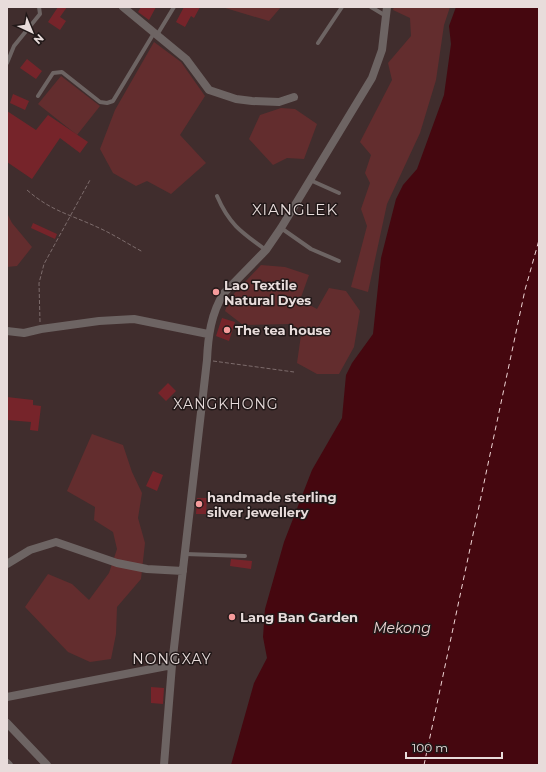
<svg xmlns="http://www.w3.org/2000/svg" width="546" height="772" font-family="Montserrat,sans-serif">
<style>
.green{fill:#632d2e}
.water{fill:#45070f}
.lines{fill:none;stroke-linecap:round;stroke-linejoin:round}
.ferry{stroke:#eed4d4;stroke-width:1;stroke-dasharray:5 4;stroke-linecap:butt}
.building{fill:#76242a}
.path{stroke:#7d6c6c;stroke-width:1;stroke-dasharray:4 2;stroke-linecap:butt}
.service{stroke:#6d6463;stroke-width:4}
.minor{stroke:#6d6463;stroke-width:8}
.poi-dot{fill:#f59b9b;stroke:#211818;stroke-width:1.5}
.labels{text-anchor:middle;stroke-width:3;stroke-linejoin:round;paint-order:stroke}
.poi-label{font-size:13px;font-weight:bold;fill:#e8dcdb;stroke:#211818;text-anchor:start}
.neighbourhood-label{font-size:14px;letter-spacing:1px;fill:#e8dcdb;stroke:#211818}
.water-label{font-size:14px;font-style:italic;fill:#eed4d4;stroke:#211818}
.quarter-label{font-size:15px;letter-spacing:1px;fill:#e8dcdb;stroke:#211818}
</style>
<rect width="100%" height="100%" fill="#402d2d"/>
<!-- green -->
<path class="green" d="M222 7H281L269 21Z
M394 7H450L444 25 436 80 420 133 387 204 368 292 351 287 367 226 361 209 370 183 365 173 371 155 360 142 392 80 388 63 411 36 410 18 393 10Z
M154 42 181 62 205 96 180 135 206 163 171 194 147 181 136 186 113 173 100 149 115 110Z
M61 76 100 106 77 135 38 104Z
M281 108 295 109 317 124 304 159 287 158 273 165 249 139 260 115Z
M7 213 12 223 32 247 17 266 7 267Z
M261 265 285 267 309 275 300 300 317 309 329 288 346 291 360 311 354 347 339 374H317L297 363 301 335 289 324 243 325 225 311 230 298Z
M92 434 123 445 132 472 142 493 138 518 145 543 141 579 117 607 116 634 111 659 90 662 68 652 25 607 48 574 72 584 89 600 109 573 117 549 113 532 94 520 95 507 67 491Z"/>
<!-- water -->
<path class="water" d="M456 7H539V765H231L254 683 267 658 263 637 265 609 284 542 312 470 342 418 346 375 352 363 373 334 381 258 396 199 403 185 417 169 444 95 451 44 449 26Z"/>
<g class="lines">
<!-- ferry -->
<path class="ferry" d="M424 765 525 290 539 240"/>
</g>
<!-- building -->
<path class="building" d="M58 7H67L60 17 66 21 60 30 48 22Z
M141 7H156L149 20 138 12Z
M184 7H200L194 18 191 16 185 27 176 22Z
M27 59 42 71 36 79 20 68Z
M13 94 29 101 25 110 10 103Z
M7 111 36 130 48 115 88 142 80 153 60 138 32 179 7 162Z
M33 223 57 234 55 239 31 228Z
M222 318 235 322 229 341 216 336Z
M168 383 176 391 166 401 158 393Z
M7 397 33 400V405L41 406 38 431 30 430 31 422 7 420Z
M153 471 163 475 157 491 146 486Z
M197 498H207L206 514H196Z
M231 559 252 561 251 569 230 566Z
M151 687 164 688 163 704 151 703Z"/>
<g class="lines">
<!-- path -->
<path class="path" d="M27 190C51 211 69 214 97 227 113 234 128 244 143 252
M40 322 39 283 44 264 90 180
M213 361 294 372"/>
<!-- service -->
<path class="service" d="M371 7 386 16
M157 35 174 7
M318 43 342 7
M7 63 14 46 40 14 39 7
M38 96 53 73 62 72 100 102 107 103 113 101 154 33
M310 180 339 193
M217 196C229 224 241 232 266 250
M281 228 311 249 339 261
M185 554 245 556"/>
<!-- minor -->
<path class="minor" d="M123 7 186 59 209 90 236 99 252 101 279 102 294 97
M7 331 24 333 41 329 99 321 134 319 208 334
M7 564 30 550 56 542 117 563 147 569 183 571
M7 697 172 665
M7 723 47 765
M7 763 9 765
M164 765 172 665 207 360C208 337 211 313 224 293L266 250 281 228 372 78 382 50 387 7"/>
</g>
<!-- markers -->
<g class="poi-dot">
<circle cx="216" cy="292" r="4"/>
<circle cx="227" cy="330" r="4"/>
<circle cx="199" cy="504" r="4"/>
<circle cx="232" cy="617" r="4"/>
</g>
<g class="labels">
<!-- poi labels -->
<g class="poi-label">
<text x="224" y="290">Lao Textile<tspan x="224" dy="15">Natural Dyes</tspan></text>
<text x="235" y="335">The tea house</text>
<text x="207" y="502">handmade sterling<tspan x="207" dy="15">silver jewellery</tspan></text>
<text x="240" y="622">Lang Ban Garden</text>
</g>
<!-- neighbourhood labels -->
<g class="neighbourhood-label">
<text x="226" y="409">XANGKHONG</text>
<text x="172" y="664">NONGXAY</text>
</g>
<!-- water labels -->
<g class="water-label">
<text x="402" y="633">Mekong</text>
</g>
<!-- quarter labels -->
<g class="quarter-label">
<text x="295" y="215">XIANGLEK</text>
</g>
</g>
<!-- border -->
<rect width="546" height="772" fill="none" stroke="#e8dcdb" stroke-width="16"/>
<!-- north arrow -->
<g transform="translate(32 32) rotate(136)" stroke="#211818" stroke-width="3" paint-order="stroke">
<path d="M0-3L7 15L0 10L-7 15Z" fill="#e8dcdb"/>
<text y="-6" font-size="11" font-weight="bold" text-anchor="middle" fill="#e8dcdb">N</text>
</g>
<!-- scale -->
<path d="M406 752v6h96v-6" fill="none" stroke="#e8dcdb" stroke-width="2"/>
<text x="412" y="752" font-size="12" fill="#e8dcdb" stroke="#211818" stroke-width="3" paint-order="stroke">100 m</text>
</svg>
